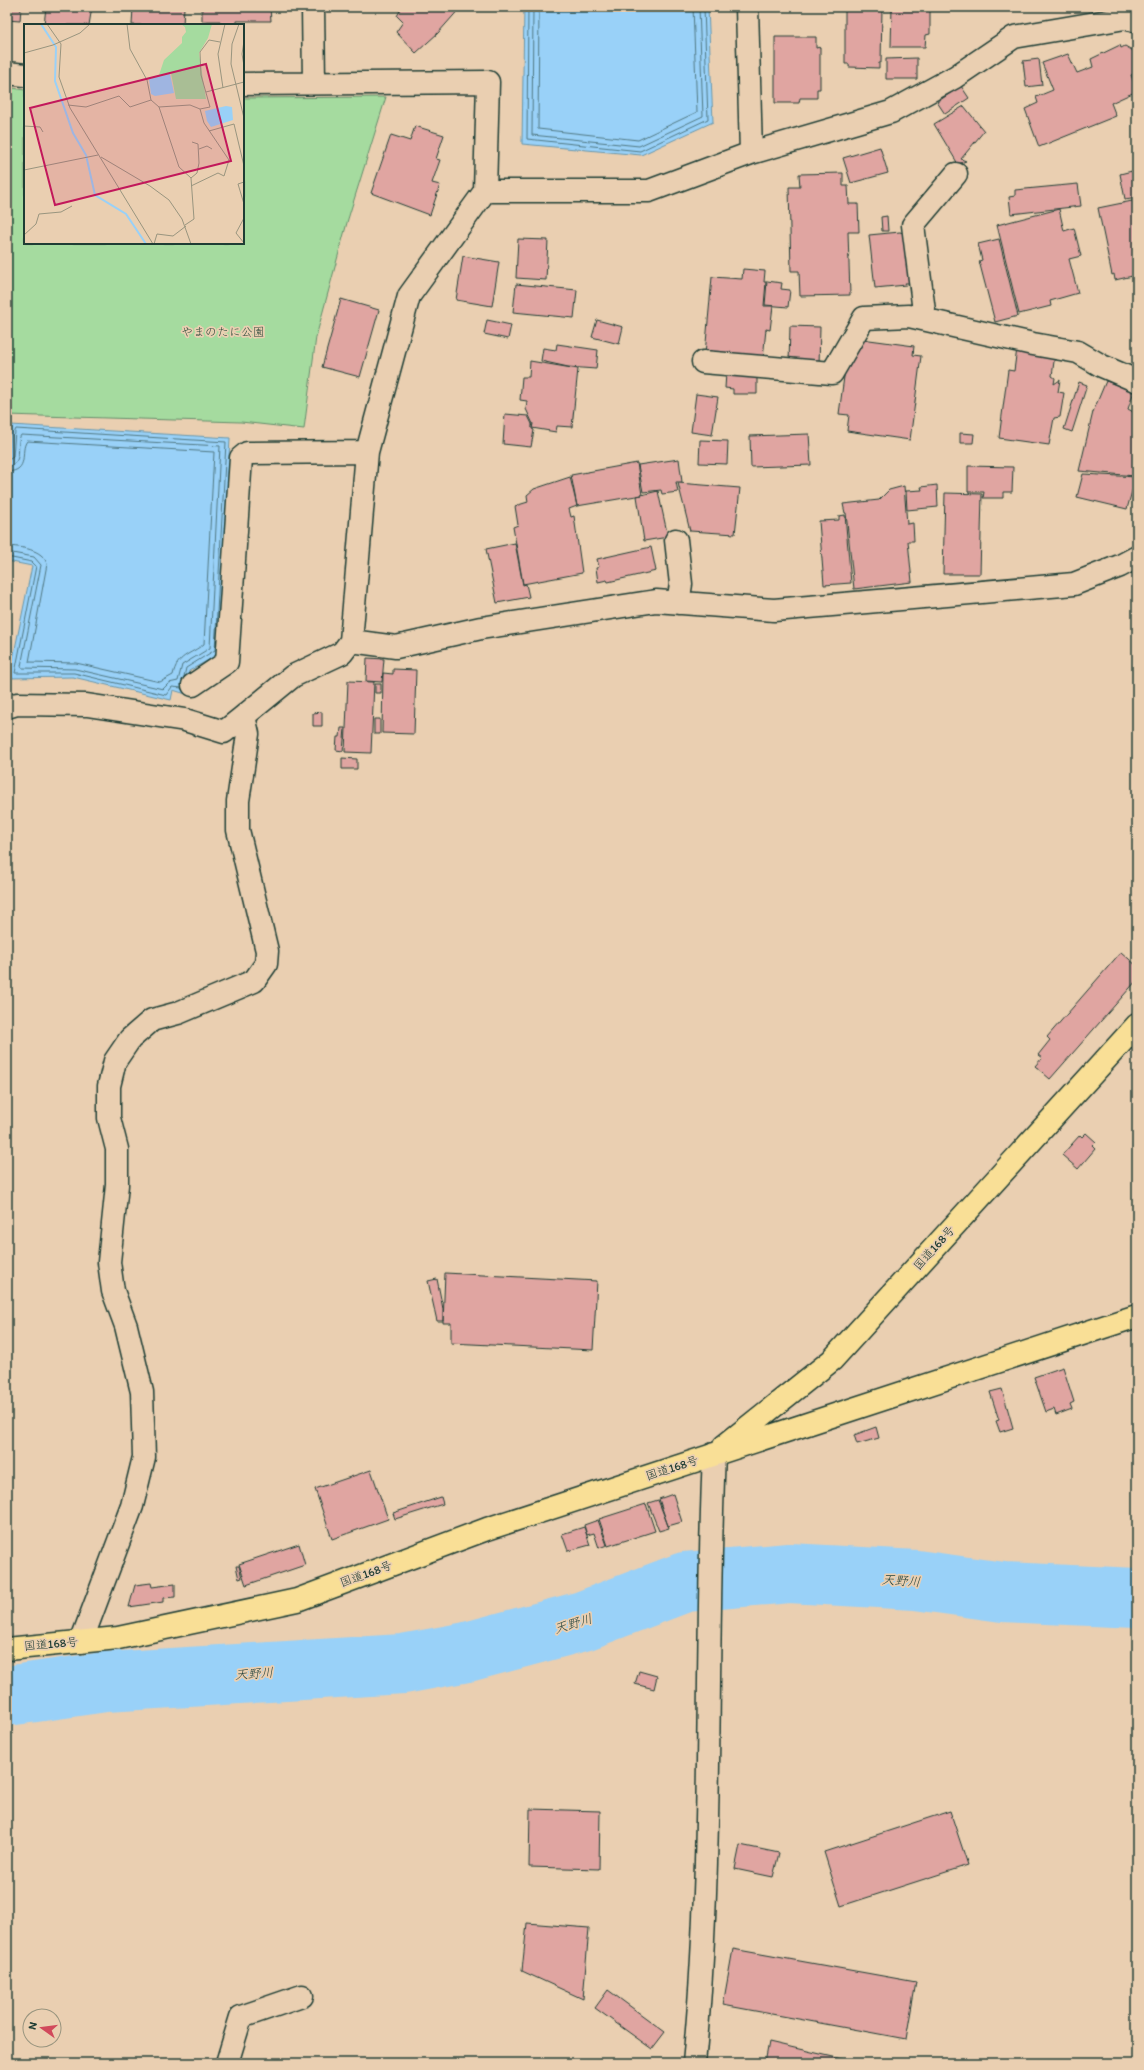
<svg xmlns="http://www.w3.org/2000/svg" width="1144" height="2070" font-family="Itim,'Klee One',sans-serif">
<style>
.green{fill:#a5db9f;stroke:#628c6a}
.water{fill:#99d1f8;stroke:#6896aa}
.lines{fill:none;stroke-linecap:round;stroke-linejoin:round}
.shore{stroke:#507882;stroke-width:1}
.river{stroke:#99d1f8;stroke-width:60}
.building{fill:#e0a5a1;stroke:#1f3d34}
.minor-casing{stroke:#1f3d34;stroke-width:25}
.highway-casing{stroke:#1f3d34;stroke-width:25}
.minor{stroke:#eacfb1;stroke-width:22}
.highway{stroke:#f9df96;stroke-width:22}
.labels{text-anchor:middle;stroke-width:3.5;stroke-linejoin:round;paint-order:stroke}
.park-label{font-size:12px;fill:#264539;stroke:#eacfb1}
.street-label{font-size:12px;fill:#1f3d34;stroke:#eacfb1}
.water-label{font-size:13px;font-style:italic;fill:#25443e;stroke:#eacfb1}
.inset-river{fill:none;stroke:#99d1f8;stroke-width:2}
.inset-road{fill:none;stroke:#99957f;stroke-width:1}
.view{fill:#c2185b;fill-opacity:0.15;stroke:#c2185b;stroke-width:2}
.inset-edge{fill:none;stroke:#1f3d34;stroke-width:2}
</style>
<rect width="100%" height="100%" fill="#eacfb1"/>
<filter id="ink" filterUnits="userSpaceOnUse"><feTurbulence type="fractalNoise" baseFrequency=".025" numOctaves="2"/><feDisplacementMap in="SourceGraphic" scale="8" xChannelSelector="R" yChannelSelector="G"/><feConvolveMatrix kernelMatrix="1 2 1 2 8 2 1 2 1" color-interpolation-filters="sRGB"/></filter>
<g filter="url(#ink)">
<!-- green -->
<path class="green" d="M7 87 25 90V243H243V98L386 97 348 219 316 337 304 429 241 422 7 415Z"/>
<!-- water -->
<path class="water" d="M524 7H708L713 122 641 155 522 144Z
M11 425 230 438 219 654 189 671 186 694 173 690 171 700 73 677 9 678 32 566 7 561V490Z"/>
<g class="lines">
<!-- shore -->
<path class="shore" d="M528 7 527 139 640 151 708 119 704 7
M533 7 532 135 639 146 703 116 699 7
M539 7 538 129 638 140 697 112 693 7
M7 461 13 457 15 431 16 429 226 442 215 650 186 668 184 677
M7 466C25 465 15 444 21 435L220 446 210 648 182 665 178 681 169 683 163 689 75 669 22 668 21 666 41 565 34 557 7 552
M7 472C31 471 19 451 27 441L214 452 204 644C190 655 177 655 173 675L160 682 76 663 29 662 47 564C43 549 21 547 7 546
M7 557 32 562 36 566 15 673H74L166 695 172 687 182 688"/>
<!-- river -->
<path class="river" d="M7 1696 105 1682 403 1664 467 1652 583 1621 685 1582 789 1573 916 1580 1003 1592 1137 1598"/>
</g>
<!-- building -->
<path class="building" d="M7 7H21L20 21 7 20Z
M46 7H92L89 25H44Z
M133 7H184L183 25H132Z
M202 7H270L271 21H237V25H220V21H202Z
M398 7H461L438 33 416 53 396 32 403 22 397 16 401 9Z
M845 7H882L881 63H879V68L849 67V64H845Z
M892 7H930V34L926 35 925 47H891Z
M775 37H816V48L820 47V89H817V98H800L799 103H775Z
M1120 45 1121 48 1125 46 1137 53V73L1131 75 1137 91 1111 103 1116 116 1039 147 1025 109 1038 103 1036 97 1053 90 1042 63 1068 54 1077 73 1093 67 1091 59Z
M917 58V79H886V59Z
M1039 59 1042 85 1026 87 1023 61Z
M961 86 969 98 945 114 937 102Z
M964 106 984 131 961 159 966 161 958 164 934 124Z
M415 126 444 135 436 159 440 160 432 183 440 185 430 215 371 193 391 135 410 141Z
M880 147 888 173 851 183 843 158Z
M1132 171 1137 197 1125 199 1120 174Z
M843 173V186H848L849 204H858L859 232H848L850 295 800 296 799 271H791L789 187H800L799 174Z
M1078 184 1081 206 1011 214 1009 197 1015 196V190Z
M1137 200V275L1115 280 1114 274 1112 275 1098 208Z
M1059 209 1064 231 1074 228 1081 256 1069 259 1078 293 1050 301 1051 306 1019 314 997 225Z
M887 216 888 231H882L881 217Z
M900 232 903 233 909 283H905L906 285 875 288 869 235Z
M518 239 548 240 546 280 516 278Z
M999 239 1018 316 995 322 979 261 982 260 978 244Z
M463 256 499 262 492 306 456 300Z
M743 269 765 271 764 282H766L764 306H773L770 330 766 329 763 359 705 354 712 277 742 279Z
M767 281 782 283 781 289 790 290 788 307 765 305Z
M516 284 577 290 574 318 513 312Z
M341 299 379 310 360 377 322 367Z
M487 320 511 325 508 339 484 334Z
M597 320 623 327 619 344 592 337Z
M790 326 820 327 819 365 789 364Z
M862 339 914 346 913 355 921 356 910 440 847 431 849 415 839 414 846 362Z
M557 344 598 350 596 369 568 367 541 361 543 348 556 350Z
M1017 348 1055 354 1052 376 1055 378 1054 384 1060 380 1058 392 1064 393 1060 417 1054 418 1049 445 999 438 1008 370 1014 371Z
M530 361 578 369 572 427 557 426 556 432 532 428 533 424 526 409 527 401 520 400 522 377H529Z
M726 373 757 374V394H733V389L725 388Z
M1106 381 1134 391 1128 409 1137 414V467L1135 476 1079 471 1093 412Z
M1079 382 1087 385 1072 432 1064 429Z
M696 394 718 397 712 435 691 432Z
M505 414 528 416 532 424V429L534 430 531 447 503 444Z
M960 433 974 434 973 443H960Z
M809 434 811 465 751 467 750 436Z
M700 440 728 441 727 464 699 463Z
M679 459 682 482H676L678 492 662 494 661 490 643 492 638 465Z
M637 463 642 495 577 506 571 475Z
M968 466 1013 467 1012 492H1003V498H983L984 492H968Z
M1083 474 1136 477 1127 509 1077 497Z
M570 477 577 506 569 509 571 517 574 516 582 573 523 584 513 527 518 525 515 506 528 502 527 495 534 489Z
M678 483 740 488 735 534 690 531Z
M937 485 938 507 907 510 906 491 922 490 921 487Z
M904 486 907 524 913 523 914 541H908L912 582 854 589 846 513H845L843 504 879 500 889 490Z
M658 491 668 537 644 541 637 496Z
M945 493 982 494 980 574H943Z
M845 515 851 583 824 585 819 521 839 520V516Z
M515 543 523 585 526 584 529 597 497 603 486 549Z
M651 547 656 571 608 582 607 580 598 582 596 568 599 567 597 559Z
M367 658 384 659 382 682 366 681Z
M393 669 416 670 414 734 382 733 383 673 393 674Z
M348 681 374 682 371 753 345 752Z
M375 684H381V693H375Z
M322 712V726H313V713Z
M374 719H380V734H374Z
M341 728H345L343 751 336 750 337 737H340Z
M342 758 357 759V769H342Z
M1121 952 1137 966V980L1050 1079 1035 1066 1042 1058 1038 1055 1050 1040 1047 1037Z
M1086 1133 1096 1142 1092 1146 1095 1149 1078 1169 1062 1155 1080 1135 1082 1137Z
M445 1273 597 1281 593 1350 451 1343V1323H443Z
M437 1279 443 1309V1321H437L428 1281Z
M1063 1367 1074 1402 1070 1404 1072 1409 1056 1415 1054 1409 1046 1412 1034 1377Z
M1002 1389 1013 1428 1000 1432 996 1421 999 1420 990 1392Z
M876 1427 879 1438 857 1444 854 1435Z
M371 1470 388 1519 332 1539 315 1489Z
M673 1494 682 1522 668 1526 659 1499Z
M441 1497 443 1504 395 1519 393 1513Z
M658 1500 669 1528 659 1531 648 1503Z
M646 1504 655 1531 608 1546 599 1519Z
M598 1520 607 1545 599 1548 594 1533 587 1535 584 1525Z
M584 1527 590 1545 568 1551 562 1534Z
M299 1544 305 1565 246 1585 239 1564Z
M236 1566H239L242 1578 239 1579Z
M151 1583 152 1587 175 1584V1597L163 1598V1602L129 1607 135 1585Z
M639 1671 657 1676 654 1689 635 1684Z
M530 1809 600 1811 599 1869 529 1867Z
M950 1811 968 1865 841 1906 824 1852Z
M740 1845 779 1853 773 1877 735 1869Z
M527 1923 589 1928 583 1999 522 1971Z
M733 1949 916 1982 906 2039 723 2005Z
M608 1990 665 2032 652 2049 595 2008Z
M769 2042 846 2060V2063H765Z"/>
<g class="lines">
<defs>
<path id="minor" d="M313 7 314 82
M747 7 751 153
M7 73 25 75
M243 84 488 82 485 191
M925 319 913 225 956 174
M703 362 832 373 864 318 909 316 1033 344 1078 352 1102 366 1137 381
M676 540 681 584 678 603
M351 641 396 647 481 628 656 601 774 610 1074 584 1120 566 1137 557
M193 685 227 662 241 458 247 453 367 452
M7 707 17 704 87 705 185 720 224 732 244 716
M81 1642 132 1506 144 1457 142 1392 126 1326 113 1291 109 1262 117 1185V1149L109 1118V1086L115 1061 130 1039 152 1020 178 1013 254 981 266 964 267 951 238 830V801L248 734 244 716 293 676 342 653 351 641 367 452 409 296 485 191H649L751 153 891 112 955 77 1014 37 1125 18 1137 22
M227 2063 241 2017 302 1996
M694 2063C714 1861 705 1656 714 1454"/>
<path id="highway" d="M724 1446 832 1360 1137 1025
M7 1649 118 1638 297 1600 487 1529 1137 1316"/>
</defs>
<!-- minor casing -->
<use href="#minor" class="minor-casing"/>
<!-- highway casing -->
<use href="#highway" class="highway-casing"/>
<!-- minor -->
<use href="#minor" class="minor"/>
<!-- highway -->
<use href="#highway" class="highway"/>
</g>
</g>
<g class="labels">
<!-- park labels -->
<g class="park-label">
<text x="223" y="336">やまのたに公園</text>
</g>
<!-- street labels -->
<g class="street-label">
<text transform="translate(934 1248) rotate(-48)" y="4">国道168号</text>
<text transform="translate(672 1468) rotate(-18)" y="4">国道168号</text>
<text transform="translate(366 1574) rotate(-20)" y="4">国道168号</text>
<text transform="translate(51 1644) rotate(-5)" y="4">国道168号</text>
</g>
<!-- water labels -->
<g class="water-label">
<text transform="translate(901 1580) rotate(4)" y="5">天野川</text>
<text transform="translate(573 1623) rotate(-17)" y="5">天野川</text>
<text transform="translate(254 1673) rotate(-4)" y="5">天野川</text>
</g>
</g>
<!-- overview -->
<g transform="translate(24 24)">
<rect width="220" height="220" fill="#eacfb1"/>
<path d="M157 0H188L184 14 175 29 182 75H152L147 49 135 51 140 36 158 19V13L162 8 161 3Z" fill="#a5db9f"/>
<path d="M146 50 150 69 131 72 127 70 125 55ZM202 82 208 83 209 96 187 103 183 97 181 87Z" fill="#99d1f8"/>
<path class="inset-river" d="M17 0 32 23 31 57 49 109 62 131 71 171 102 190 122 220"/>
<path class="inset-road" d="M23 0 37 20 35 53 46 84 129 220M103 0 106 25 123 56 127 76M215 0 208 20 207 40 220 94M220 17 218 30 220 42M0 29 29 21 56 9 66 0M199 64 194 30 201 0M0 67V29M182 68 220 58M44 81 62 83 95 72 106 83 127 76 135 83 155 143 167 154 170 195 161 201M135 83 166 81 176 85 180 99 205 136 200 152 194 149 167 162M176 85 186 83 177 51 176 28 185 16 196 18M0 102 16 103 19 108M185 107 210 100 220 142M175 125 183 122 188 125M77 133 126 162 145 176 158 195 167 220M0 146 74 131M167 154 173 149 175 139 174 120 168 118M220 158 214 160 220 180M220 194 212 209 220 219M0 211 12 200 15 190 37 188 48 182M130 220 133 210 149 212 162 202"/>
<path class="view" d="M182 40 207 137 31 181 6 84Z"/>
<rect width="220" height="220" class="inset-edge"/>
</g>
<!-- margin -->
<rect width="1144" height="2070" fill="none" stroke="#eacfb1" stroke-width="24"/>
<rect x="12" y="12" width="1120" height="2046" fill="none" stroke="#1f3d34" stroke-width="1.5" filter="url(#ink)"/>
<!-- north arrow -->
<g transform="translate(42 2028) rotate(284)"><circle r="19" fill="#eacfb1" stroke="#99957f"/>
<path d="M0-3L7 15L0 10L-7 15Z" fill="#d1495b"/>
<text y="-6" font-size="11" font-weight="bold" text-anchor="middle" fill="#1f3d34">N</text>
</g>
</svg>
